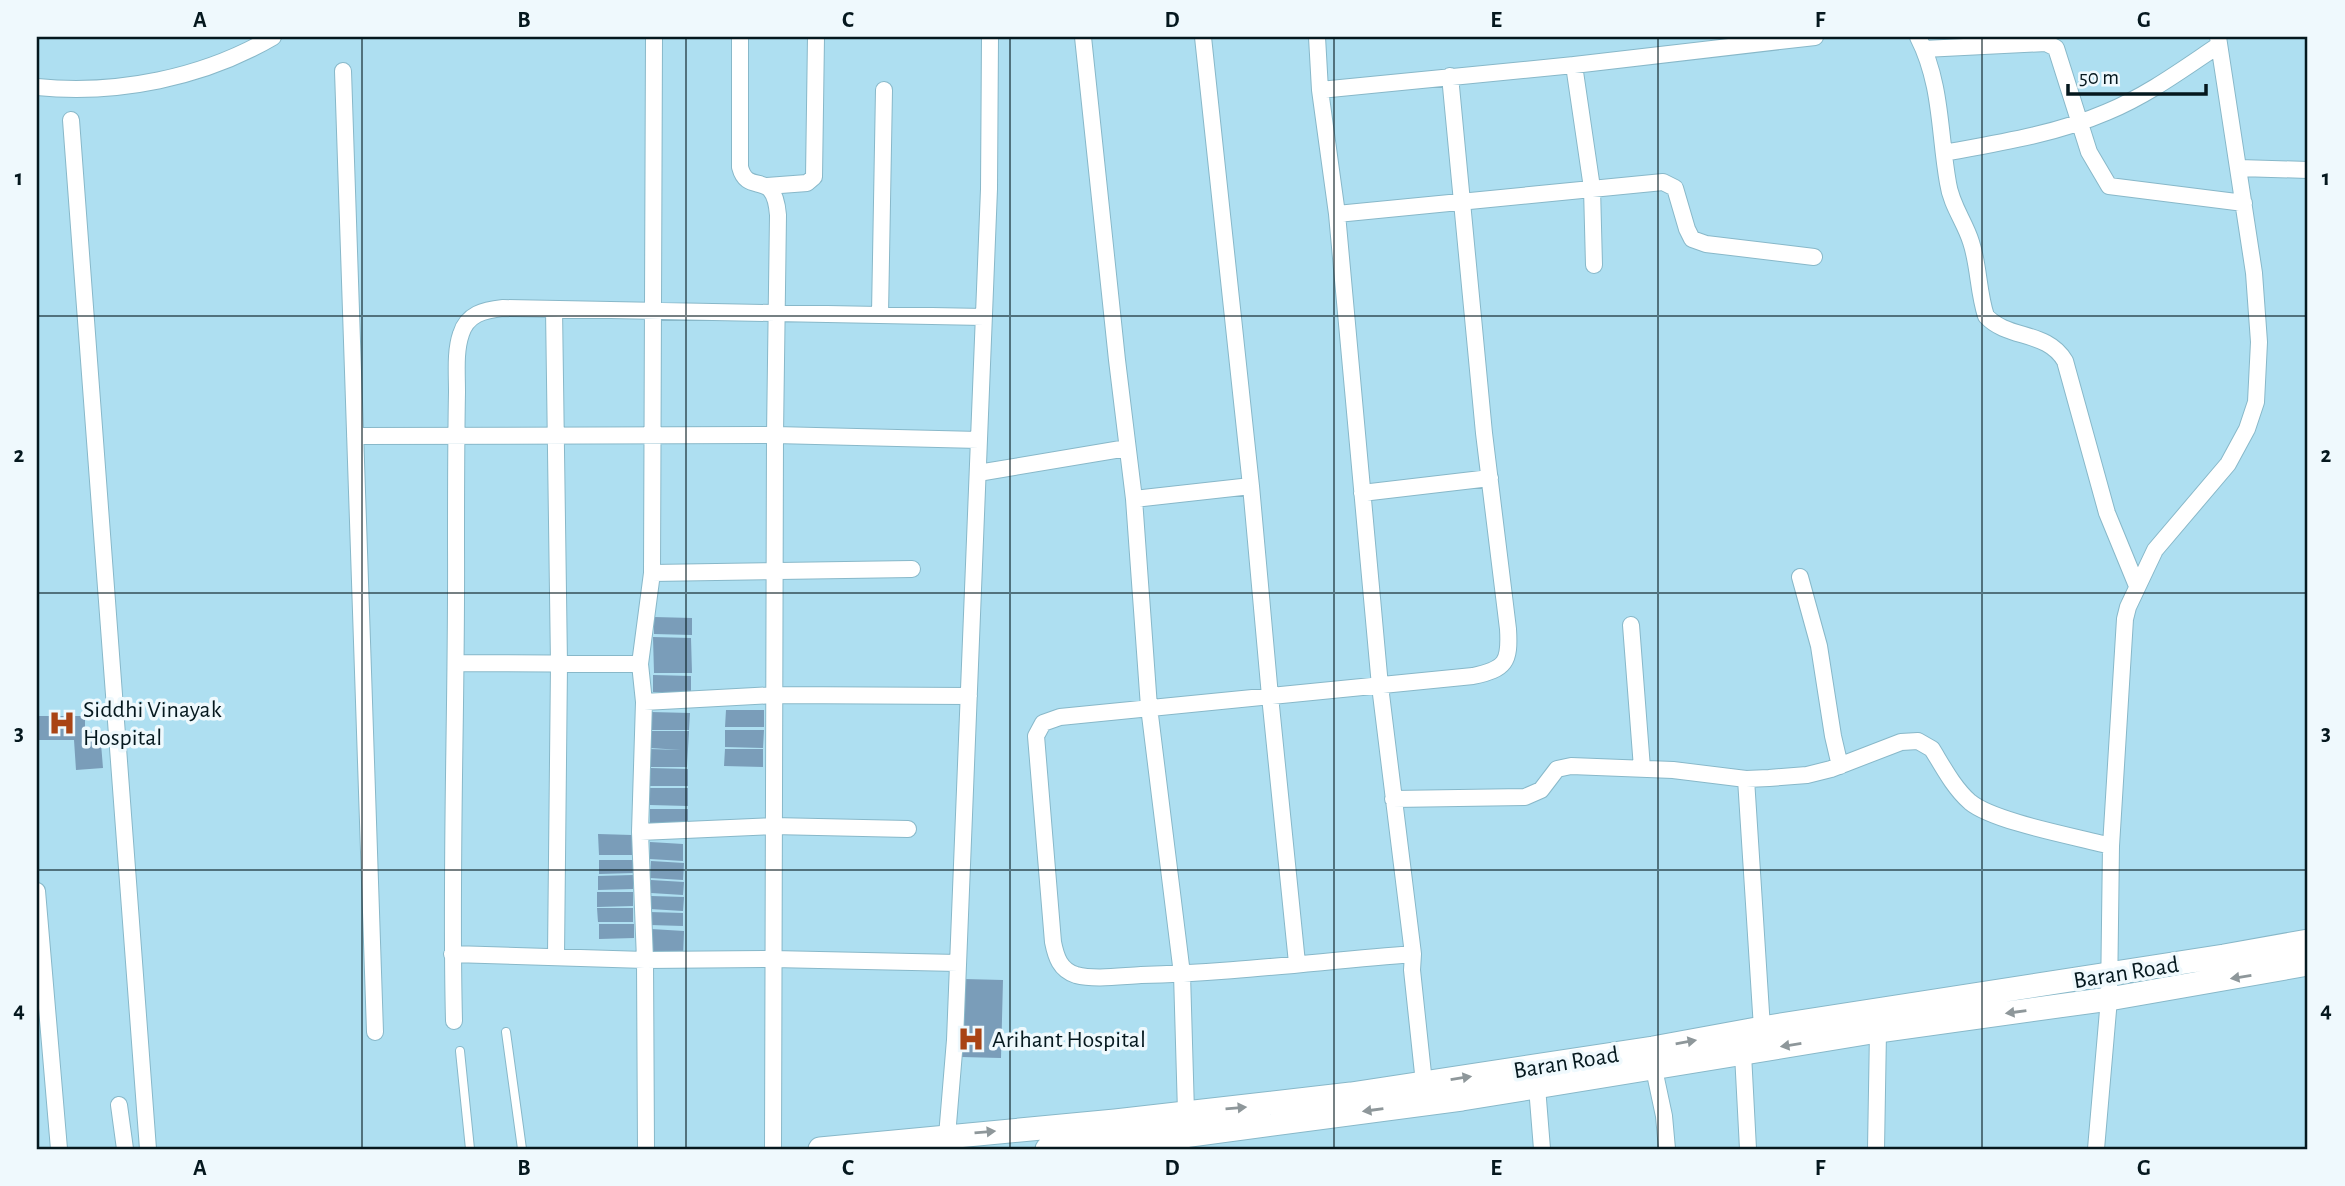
<svg xmlns="http://www.w3.org/2000/svg" width="2345" height="1186" font-family="'Alegreya Sans',sans-serif">
<style>
.building{fill:#7a9db9}
.lines{fill:none;stroke-linecap:round;stroke-linejoin:round}
.service-casing{stroke:#88b8c9;stroke-width:10}
.minor-casing{stroke:#88b8c9;stroke-width:18}
.secondary-casing{stroke:#88b8c9;stroke-width:25}
.service{stroke:#fff;stroke-width:8}
.minor{stroke:#fff;stroke-width:16}
.secondary{stroke:#fff;stroke-width:23}
.oneway{fill:#8e979a}
.grid{fill:none;stroke:#05181e;stroke-width:2;stroke-opacity:0.55}
.labels{text-anchor:middle;stroke-width:7;stroke-linejoin:round;paint-order:stroke}
.poi-label{font-size:24px;fill:#05181e;stroke:#eff9fd;text-anchor:start}
.street-label{font-size:24px;fill:#05181e;stroke:#eff9fd}
.neatline{fill:none;stroke:#05181e;stroke-width:2.5}
.grid-label{font-size:23px;text-anchor:middle;font-weight:bold;fill:#05181e}
</style>
<rect width="100%" height="100%" fill="#aedff1"/>
<!-- building -->
<path class="building" d="M654 617 692 618V635L654 634Z
M653 637 691 638 692 673H654Z
M653 675 691 676V693L653 692Z
M726 710H764V727H725Z
M651 712 690 713 689 730H651Z
M37 716H85V732L100 731 103 768 76 770 74 740H37Z
M725 730H764L763 748 725 747Z
M650 731H689L687 767H649V749L681 750 650 748Z
M725 749H763V767L724 766Z
M650 768 688 769V786H650Z
M650 788H688V806L650 805Z
M650 809H688V826H650Z
M598 834 632 835 634 855H599Z
M650 842 683 844V861L650 859Z
M599 860H634V873L599 874Z
M651 861 684 863 683 880 650 878Z
M633 875V889L598 890V876Z
M651 880 684 882 683 895 651 893Z
M597 892H633V906L597 907Z
M651 896 684 897 683 911 650 909Z
M597 908H633V922H598Z
M650 912 683 913V926L650 925Z
M599 924H634V938L599 939Z
M651 929 684 931 683 958 650 956Z
M964 979 1003 980 1001 1058 962 1057Z"/>
<g class="lines">
<defs>
<path id="service" d="M506 1032 522 1149
M460 1051 470 1149"/>
<path id="minor" d="M740 37V167C748 198 774 166 778 215L775 435 773 1149
M1083 37 1117 360 1134 499 1149 707 1182 974 1186 1112 1181 1149
M1203 37 1251 486 1270 696 1297 963
M1317 37 1320 90 1337 214 1380 686 1413 954 1412 970 1424 1083
M1918 37C1942 84 1939 133 1948 183 1951 205 1965 222 1971 242 1979 266 1978 292 1986 316 2008 340 2047 330 2065 361L2107 513 2137 586
M1924 49 2046 43 2056 48 2089 152 2109 186 2244 203
M1574 65 1592 188 1594 265
M343 71 375 1032
M37 87C117 95 203 78 273 37
M1320 90 1574 65 1815 37
M71 120 148 1149
M1944 153C1999 143 2056 134 2107 112 2148 95 2183 69 2219 45
M2239 168 2308 170
M767 186 807 183 814 177 816 37
M1337 214 1663 182 1675 188 1687 229 1692 239 1706 244 1814 257
M554 309 559 664 556 956
M880 314 884 90
M355 436 775 435 979 440
M978 473 1127 448
M1362 493 1490 478
M1134 499 1251 486
M652 573 912 569
M1800 577 1819 646 1833 736 1840 766
M1631 625 1642 768
M456 663 640 664
M644 702 774 695 969 696
M1746 779 1762 1028
M1393 799 1525 797 1541 790 1557 769 1571 766 1673 770 1746 779 1769 778 1807 775 1831 769 1901 742 1918 741 1932 749C1943 767 1954 788 1970 802 1994 822 2078 837 2111 846
M640 832 773 826 908 829
M37 891 59 1149
M452 954 645 960 773 959 958 963
M1413 954C1322 961 1231 973 1141 975 1121 976 1095 980 1076 975 1060 970 1056 957 1053 942L1036 736 1043 723 1060 717 1473 676C1506 669 1510 662 1508 629L1484 433 1450 76
M454 1021C450 862 457 704 456 545 456 494 456 443 457 392 457 373 455 351 461 334 467 314 484 310 503 308L984 317
M1743 1054 1748 1149
M1654 1069 1664 1116 1667 1149
M1537 1087 1542 1149
M119 1105 125 1149
M947 1136 955 1040 989 189 990 37
M646 1149 645 960 640 832 644 702 640 664 652 573 654 37
M1876 1149 1878 1031
M2096 1149 2109 999 2111 846 2125 619 2128 607 2155 550 2228 464 2247 429 2256 402 2259 342 2254 273 2218 37"/>
<path id="secondary" d="M820 1149 1115 1121 1351 1094 1653 1048 1762 1028 2224 956 2308 941
M1047 1149 1183 1136 1462 1099 1878 1031 2109 999 2308 964"/>
</defs>
<!-- service casing -->
<use href="#service" class="service-casing"/>
<!-- minor casing -->
<use href="#minor" class="minor-casing"/>
<!-- secondary casing -->
<use href="#secondary" class="secondary-casing"/>
<!-- service -->
<use href="#service" class="service"/>
<!-- minor -->
<use href="#minor" class="minor"/>
<!-- secondary -->
<use href="#secondary" class="secondary"/>
</g>
<!-- one-way arrows -->
<defs><path id="oneway-solid" d="M-6-.8H1V-3.2L6.5 0L1 3.2V.8H-6Z" transform="scale(1.75)"/></defs>
<g class="oneway">
<use href="#oneway-solid" transform="translate(2241 977) rotate(171)"/>
<use href="#oneway-solid" transform="translate(2016 1012) rotate(172)"/>
<use href="#oneway-solid" transform="translate(1686 1042) rotate(-10)"/>
<use href="#oneway-solid" transform="translate(1791 1045) rotate(171)"/>
<use href="#oneway-solid" transform="translate(1461 1078) rotate(-9)"/>
<use href="#oneway-solid" transform="translate(1236 1108) rotate(-5)"/>
<use href="#oneway-solid" transform="translate(1373 1110) rotate(172)"/>
<use href="#oneway-solid" transform="translate(985 1132) rotate(-5)"/>
</g>
<!-- grid -->
<path class="grid" d="M362 37V1149M686 37V1149M1010 37V1149M1334 37V1149M1658 37V1149M1982 37V1149M37 316H2308M37 593H2308M37 870H2308"/>
<!-- icons -->
<defs>
<symbol id="hospital-bare" viewBox="-9 -9 18 18"><path d="M-5-5h3v3.5h4V-5h3V5h-3V1.5h-4V5h-3Z" fill="#a94415" stroke="#eff9fd" stroke-width="2.5" paint-order="stroke"/></symbol>
</defs>
<g fill-rule="evenodd">
<use href="#hospital-bare" x="43" y="704" width="38" height="38"/>
<use href="#hospital-bare" x="952" y="1020" width="38" height="38"/>
</g>
<g class="labels">
<!-- poi labels -->
<g class="poi-label">
<text x="83" y="717">Siddhi Vinayak<tspan x="83" dy="28">Hospital</tspan></text>
<text x="992" y="1047">Arihant Hospital</text>
</g>
<!-- street labels -->
<g class="street-label">
<text transform="translate(2126 972) rotate(-9)" y="8">Baran Road</text>
<text transform="translate(1566 1062) rotate(-9)" y="8">Baran Road</text>
</g>
</g>
<!-- border -->
<rect width="2345" height="1186" fill="none" stroke="#eff9fd" stroke-width="77"/>
<!-- scale -->
<path d="M2068 84v10h138v-10" fill="none" stroke="#05181e" stroke-width="3.5"/>
<text x="2079" y="84" font-size="21" fill="#05181e" stroke="#eff9fd" stroke-width="5" paint-order="stroke">50 m</text>
<rect x="38" y="38" width="2268" height="1110" class="neatline"/>
<g class="grid-label">
<text x="200" y="27">A</text>
<text x="524" y="27">B</text>
<text x="848" y="27">C</text>
<text x="1172" y="27">D</text>
<text x="1496" y="27">E</text>
<text x="1820" y="27">F</text>
<text x="2144" y="27">G</text>
<text x="19" y="185">1</text>
<text x="2326" y="185">1</text>
<text x="19" y="462">2</text>
<text x="2326" y="462">2</text>
<text x="19" y="740">3</text>
<text x="2326" y="740">3</text>
<text x="19" y="1017">4</text>
<text x="2326" y="1017">4</text>
<text x="200" y="1175">A</text>
<text x="524" y="1175">B</text>
<text x="848" y="1175">C</text>
<text x="1172" y="1175">D</text>
<text x="1496" y="1175">E</text>
<text x="1820" y="1175">F</text>
<text x="2144" y="1175">G</text>
</g>
</svg>
